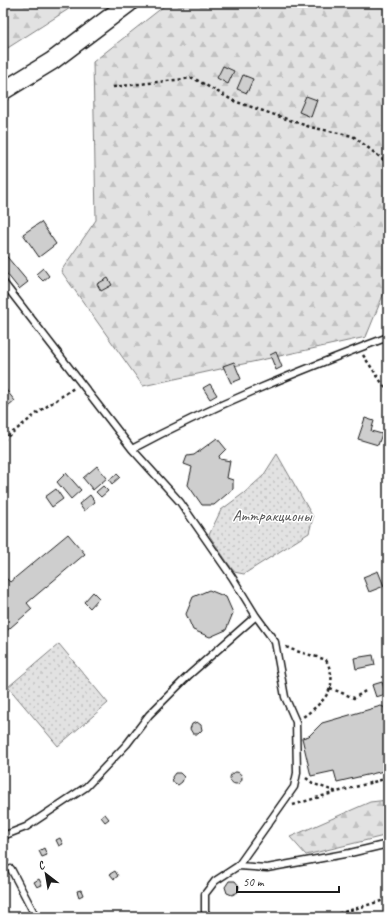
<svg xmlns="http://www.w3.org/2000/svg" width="391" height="920" font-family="Caveat,sans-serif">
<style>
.forest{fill:url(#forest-firs);stroke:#7f7f7f}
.park{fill:url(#park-dots);stroke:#7f7f7f}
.building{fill:#cecece;stroke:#1c1c1c}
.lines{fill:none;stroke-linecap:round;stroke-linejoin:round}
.lane-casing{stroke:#1c1c1c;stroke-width:9}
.secondary-casing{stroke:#1c1c1c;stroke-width:20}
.path{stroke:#1c1c1c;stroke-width:2.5;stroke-dasharray:3 3;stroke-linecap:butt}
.lane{stroke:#fff;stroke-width:6}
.secondary{stroke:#fff;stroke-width:17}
.labels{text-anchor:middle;stroke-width:3;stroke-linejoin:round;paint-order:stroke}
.park-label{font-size:16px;fill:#575757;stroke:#fff}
</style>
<defs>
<pattern id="forest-firs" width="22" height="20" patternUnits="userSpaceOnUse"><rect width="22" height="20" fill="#e2e2e2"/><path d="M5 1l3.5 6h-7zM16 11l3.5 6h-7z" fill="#c1c1c1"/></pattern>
<pattern id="park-dots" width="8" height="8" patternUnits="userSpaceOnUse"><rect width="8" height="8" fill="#e2e2e2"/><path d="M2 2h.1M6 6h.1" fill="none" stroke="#c1c1c1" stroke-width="1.8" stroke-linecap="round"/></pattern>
</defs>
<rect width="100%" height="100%" fill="#fff"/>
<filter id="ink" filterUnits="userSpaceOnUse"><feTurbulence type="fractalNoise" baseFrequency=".025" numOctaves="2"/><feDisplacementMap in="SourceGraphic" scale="8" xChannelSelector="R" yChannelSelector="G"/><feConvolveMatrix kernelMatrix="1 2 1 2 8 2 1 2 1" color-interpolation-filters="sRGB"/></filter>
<g filter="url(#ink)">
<!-- forest -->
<path class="forest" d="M3 3H78L3 51Z
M168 3H388V283L366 337 143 386 61 271 96 220 93 62Z
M388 800V835L306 855 290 837 370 802Z"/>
<!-- park -->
<path class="park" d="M277 454 313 517 309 533 244 574 234 572 209 535 221 510 244 493 263 476Z
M59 644 108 703 58 746 8 687Z"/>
<!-- building -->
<path class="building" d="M223 66 234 71 228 84 217 78Z
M243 75 253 79 247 93 237 89Z
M306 96 317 100 311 117 299 112Z
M41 222 56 244 39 257 23 234Z
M3 252 28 282 19 289 3 269Z
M43 268 49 276 43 281 36 274Z
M108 278 112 285 101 291 97 284Z
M276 352 282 367 276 370 270 355Z
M234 362 241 379 231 383 223 366Z
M210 384 217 395 210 399 203 388Z
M3 386 15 401 3 411Z
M365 418 374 421 371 431 382 434 378 445 358 439Z
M217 438 226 449 219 456 220 459 230 461 227 478 233 480V489L214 505H202L188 485 192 467 184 464 187 456 194 455Z
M97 466 107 478 93 490 83 478Z
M66 473 81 490 71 499 57 482Z
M117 474 120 477 112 484 109 480Z
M103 486 108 491 101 497 96 492Z
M56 489 63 499 52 507 45 497Z
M90 495 95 502 84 511 79 504Z
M68 534 85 554 27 603 32 609 3 634V580L6 578 10 582Z
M378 571 384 586 369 592 363 577Z
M209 590 226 597 233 613 226 630 210 637 193 630 186 614 193 597Z
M93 592 99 598 90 608 84 602Z
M373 655 375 665 356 669 354 658Z
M382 682 386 694 376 697 372 685Z
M381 706 388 709V770L337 782 334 771 311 776 302 738 309 736 322 723Z
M197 722 201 725 202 730 198 734H193L190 729 192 724Z
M230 778a6 6 0 1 1 12 0a6 6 0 1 1-12 0Z
M175 773H180L184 777 182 782 178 785 173 782 172 777Z
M105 814 109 819 105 822 101 817Z
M60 838 63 844 59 846 56 840Z
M44 848 47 855 42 857 39 851Z
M115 871 118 876 114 879 110 874Z
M39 879 42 885 37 887 34 882Z
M229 881H235L239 886 238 892 232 895 227 893 225 887Z
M81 890 83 895 79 897 77 891Z"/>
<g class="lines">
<defs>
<path id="lane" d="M3 282 132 449 180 502 232 577 256 616 275 642 285 697 296 722 297 773 294 787 238 866 215 881 205 894V911L208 917
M132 449C214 405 301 370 388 337
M3 836 26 827 86 787 127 744 149 715 189 675 256 616
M238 866 267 868 350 853 388 844
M11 869 36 917"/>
<path id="secondary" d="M3 91 52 61 129 3"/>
</defs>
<!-- lane casing -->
<use href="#lane" class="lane-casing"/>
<!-- secondary casing -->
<use href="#secondary" class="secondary-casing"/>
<!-- path -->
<path class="path" d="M113 87 193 78 234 101 310 127 353 136 385 161 388 162
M363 355 388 392
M3 440 40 411 74 388
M286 647C299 653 313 655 326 660 340 687 325 701 303 717
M330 688 354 698 367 690
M306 778 314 784 337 792 388 778
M293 805 336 792
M3 849 8 862
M327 917 388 899"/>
<!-- lane -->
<use href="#lane" class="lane"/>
<!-- secondary -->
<use href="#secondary" class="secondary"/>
</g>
</g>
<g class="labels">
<!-- park labels -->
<g class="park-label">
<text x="272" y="521">Аттракционы</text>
</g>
</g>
<!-- margin -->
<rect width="391" height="920" fill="none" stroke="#fff" stroke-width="16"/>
<rect x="8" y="8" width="375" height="904" fill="none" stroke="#1c1c1c" stroke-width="1.5" filter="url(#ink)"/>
<!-- north arrow -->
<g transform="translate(46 874) rotate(329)" stroke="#ffffff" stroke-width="3" paint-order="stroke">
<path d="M0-3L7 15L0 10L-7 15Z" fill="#1c1c1c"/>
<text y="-6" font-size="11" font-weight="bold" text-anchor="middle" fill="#1c1c1c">С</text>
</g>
<!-- scale -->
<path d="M237 886v6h102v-6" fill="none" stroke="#1c1c1c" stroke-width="2"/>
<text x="243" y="886" font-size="12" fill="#1c1c1c" stroke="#ffffff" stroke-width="3" paint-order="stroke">50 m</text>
</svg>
